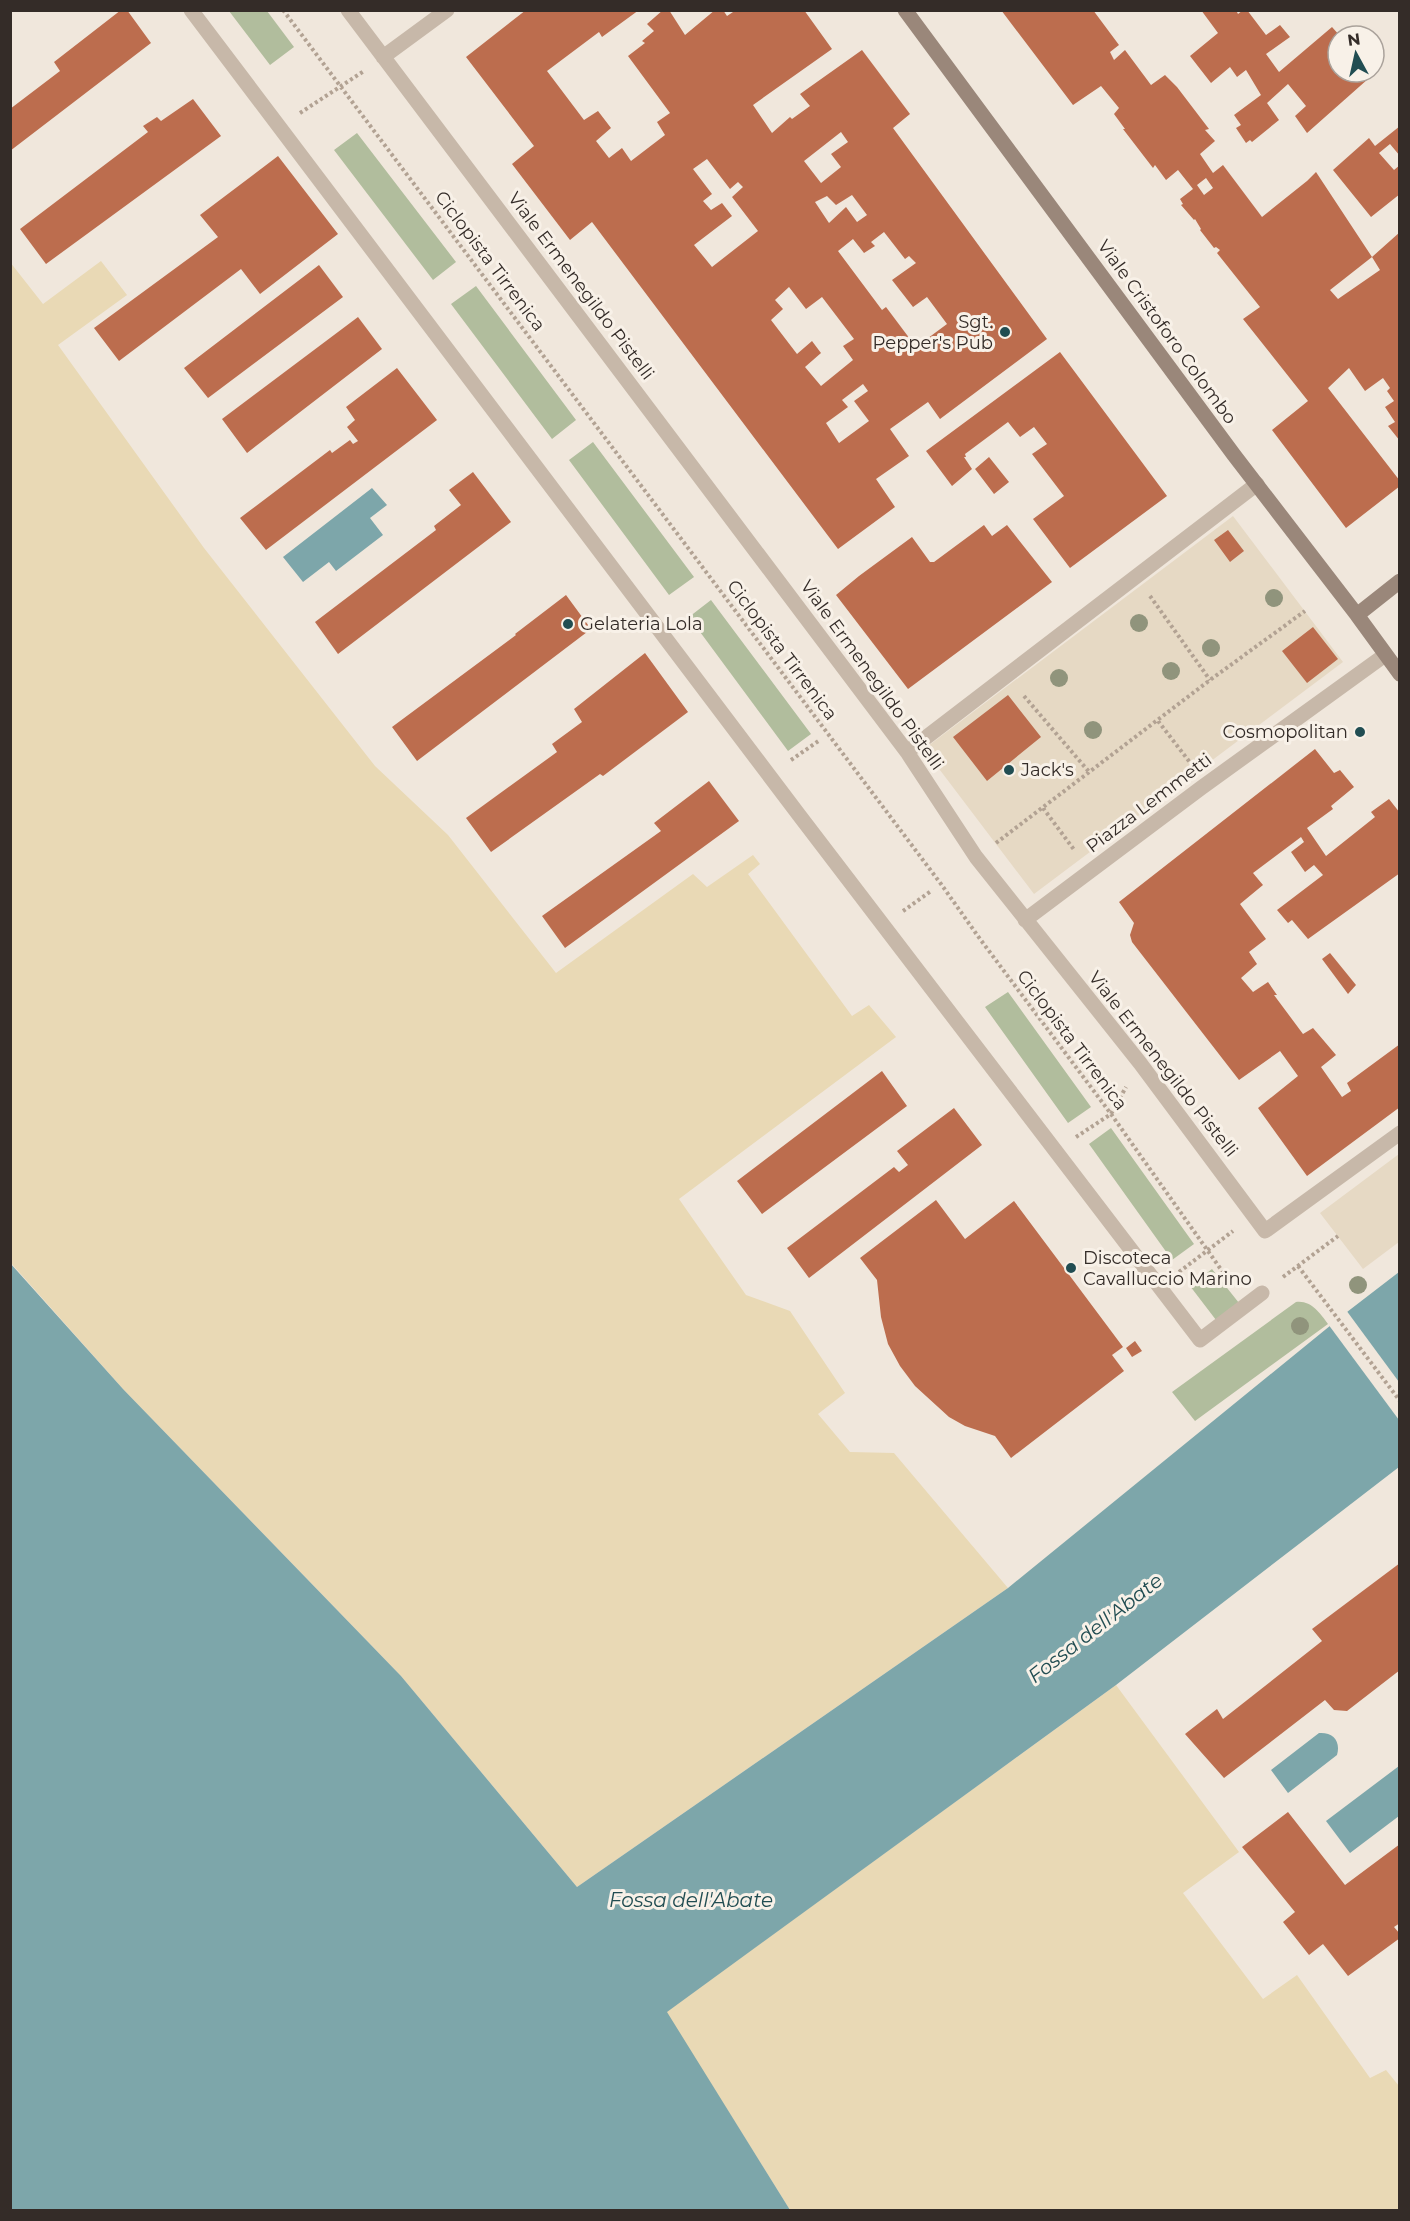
<svg xmlns="http://www.w3.org/2000/svg" width="1410" height="2221" font-family="Montserrat,sans-serif">
<style>
.green{fill:#b1bd9d}
.sand{fill:#e9d9b5}
.plaza{fill:#e6d9c4}
.water{fill:#7da6aa}
.pier{fill:#f0e7dc}
.building{fill:#bc6d4e;fill-rule:evenodd}
.lines{fill:none;stroke-linecap:round;stroke-linejoin:round}
.path{stroke:#b2a293;stroke-width:4;stroke-dasharray:3 3;stroke-linecap:butt}
.street{stroke:#c7b8a9;stroke-width:15}
.secondary{stroke:#9a877a;stroke-width:15}
.tree{fill:#90947c}
.poi-dot{fill:#214d52;stroke:#f8f1e8;stroke-width:2}
.labels{text-anchor:middle;stroke-width:6;stroke-linejoin:round;paint-order:stroke}
.street-label{font-size:18px;fill:#342c28;stroke:#f8f1e8}
.poi-label{font-size:18px;fill:#342c28;stroke:#f8f1e8;text-anchor:start}
.water-label{font-size:20px;font-style:italic;fill:#214d52;stroke:#f8f1e8}
</style>
<rect width="100%" height="100%" fill="#f0e7dc"/>
<!-- green -->
<path class="green" d="M229 11H267L294 47 270 65Z
M357 133 456 262 433 280 334 150Z
M476 286 576 420 552 439 451 304Z
M593 442 694 577 669 595 569 460Z
M711 600 811 734 788 751 689 617Z
M1008 992 1091 1107 1068 1123 985 1007Z
M1111 1128 1194 1244 1172 1260 1089 1144Z
M1212 1269 1239 1303 1216 1320 1190 1286Z
M1296 1302C1311 1300 1320 1313 1328 1324L1195 1421 1172 1392Z"/>
<!-- sand -->
<path class="sand" d="M101 261 127 295 58 345 204 548 375 766 448 835 556 973 693 874 707 887 753 855 760 864 748 874 852 1016 869 1005 896 1037 679 1199 746 1295 790 1311 845 1393 818 1414 850 1452 894 1453 1008 1588 577 1887 401 1676 123 1389 11 1263 10 262 43 304Z
M1116 1685 1239 1852 1183 1893 1263 1999 1297 1975 1370 2078 1386 2070 1399 2086V2210H790L666 2012Z"/>
<!-- plaza -->
<path class="plaza" d="M1233 516 1343 662 1034 894 924 749Z
M1399 1154V1242L1363 1269 1320 1213Z"/>
<!-- water -->
<path class="water" d="M372 488 387 505 370 518 383 535 336 571 329 562 303 582 283 557Z
M10 1263 123 1389 401 1676 577 1887 1008 1588 1347 1312 1399 1272V1467L1116 1685 667 2012 790 2210H11Z
M1319 1733C1333 1732 1341 1741 1337 1755L1288 1793 1271 1770Z
M1399 1766V1816L1350 1853 1326 1821Z"/>
<!-- pier -->
<path class="pier" d="M1346 1310 1399 1382V1420L1328 1324Z"/>
<!-- building -->
<path class="building" d="M121 10H127L151 43 10 151V109L60 71 54 62Z
M526 10H639L602 37 599 32 547 71 584 120 598 111 611 128 596 141 609 158 622 148 631 161 665 135 657 122 670 113 628 56 645 43 642 41 654 31 647 24 663 10H669L685 35 715 10H723L727 16 736 10H804L832 49 753 105 772 133 790 117 792 119 810 106 800 94 862 50 910 114 893 128 1047 339 940 419 928 402 890 429 909 456 876 479 895 507 838 549 592 222 570 240 512 164 534 146 466 57ZM841 132 848 142 831 154 841 167 821 183 804 161ZM707 159 730 189 738 182 743 187 732 197 758 231 712 267 694 245 732 216 722 203 711 210 703 201 712 194 693 169ZM852 195 867 215 857 222 846 207 829 223 815 202 827 196 836 205ZM884 232 905 259 909 256 916 263 892 280 913 307 927 297 947 324 916 347 886 307 882 310 838 251 853 239 864 253 875 246 871 242ZM789 287 806 309 822 297 854 339 843 346 853 360 821 386 805 367 821 353 812 341 797 354 771 320 783 309 775 300ZM863 384 868 391 854 401 869 421 839 443 826 423 848 407 842 400Z
M1001 10H1093L1119 45 1110 52 1114 60 1125 50 1151 85 1165 75 1177 87 1209 129 1205 130 1215 141 1200 154 1213 173 1223 165 1262 217 1307 181 1316 172 1372 257 1400 232V441L1388 426 1395 422 1385 407 1394 401 1387 391 1390 388 1383 378 1365 391 1349 368 1328 388 1400 481V486L1346 528 1272 430 1308 401 1243 319 1260 307 1217 253 1220 250 1216 247 1214 248 1200 230 1201 229 1195 219 1194 220 1181 205 1183 204 1180 199 1193 189 1178 170 1166 180 1155 165 1153 168 1123 129H1125L1114 114 1119 108 1101 86 1073 105ZM1206 178 1213 188 1204 195 1197 185ZM1372 257 1380 270 1338 299 1330 290Z
M1201 10H1236L1238 14 1243 10H1247L1266 35 1280 25 1290 37 1266 54 1279 72 1332 27 1340 36H1338V72H1362L1368 79 1307 133 1295 116 1306 106 1288 84 1267 103 1279 120 1252 142 1250 140 1246 143 1236 128 1241 125 1234 115 1261 95 1246 70 1237 77 1230 67 1211 83 1190 56 1218 33Z
M193 99 221 136 46 264 20 229 148 132 143 126 157 117 161 121Z
M1400 126V156L1390 144 1379 153 1394 170 1400 165V194L1371 217 1333 170 1369 138 1375 146Z
M278 156 338 234 260 294 241 269 119 361 94 328 218 237 200 215Z
M319 265 343 297 208 398 184 368Z
M358 317 382 349 247 453 222 419Z
M1060 352 1167 496 1070 568 1033 519 1064 496 1032 454 1047 444 1034 427 1020 437 1008 422 965 454 966 457H964L972 469 952 486 926 451Z
M397 368 437 420 266 550 240 518 330 450 332 453 350 440 353 444 358 441 347 427 355 420 346 407Z
M989 457 1009 482 994 494 975 469Z
M473 472 511 522 338 654 315 622 436 530 434 526 461 505 449 490Z
M984 525 992 536 1007 525 1052 582 908 689 836 595 859 576 912 537 930 562H934Z
M1228 530 1244 551 1230 562 1214 540Z
M566 595 591 629 417 761 392 727 516 635 515 634Z
M1313 627 1338 659 1307 683 1282 651Z
M645 653 688 712 603 776 600 774 491 852 466 818 557 752 552 744 582 722 574 709Z
M1008 695 1041 737 987 781 953 737Z
M1315 749 1334 773 1340 770 1354 787 1331 806 1333 809 1307 828 1326 856 1375 817 1371 812 1389 799 1400 813V873L1308 939 1292 920 1288 923 1277 910 1323 875 1314 865 1305 872 1291 852 1304 842 1301 837 1253 873 1263 885 1240 904 1266 939 1249 952 1257 964 1241 978 1253 992 1268 982 1277 995H1274L1303 1034 1313 1028 1336 1055 1321 1067 1342 1097 1351 1091 1347 1083 1400 1044V1107L1307 1176 1258 1108 1298 1076 1280 1051 1239 1080 1132 942 1130 935 1134 923 1119 902Z
M709 781 739 821 565 948 542 916 661 831 654 823Z
M1330 953 1356 985 1348 994 1322 959Z
M882 1071 907 1106 762 1214 737 1181Z
M954 1108 982 1145 809 1278 787 1248 894 1167 899 1172 908 1165 897 1151Z
M936 1200 965 1239 1014 1201 1123 1347 1112 1355 1124 1371 1011 1458 995 1436 965 1426 949 1417 915 1386 900 1366 888 1344 881 1317 877 1280 860 1258Z
M1135 1341 1142 1351 1132 1357 1126 1348Z
M1400 1563V1670L1347 1711 1334 1710 1325 1700 1224 1778 1185 1734 1217 1709 1223 1719 1322 1641 1312 1629Z
M1288 1812 1345 1885 1400 1844V1923L1394 1927 1400 1934V1938L1348 1976 1323 1944 1309 1955 1283 1922 1295 1912 1242 1847Z"/>
<g class="lines">
<!-- path -->
<path class="path" d="M283 10 941 884 980 939 1111 1114 1232 1285
M300 113 364 71
M1150 596 1210 680
M1024 696 1090 773
M1158 721 1192 765
M791 760 820 740
M1043 808 1075 851
M996 843 1210 680 1305 611
M903 911 931 891
M1076 1137 1111 1114 1126 1087
M1298 1266 1400 1401
M1179 1272 1233 1231
M1283 1277 1338 1236"/>
<!-- street -->
<path class="street" d="M191 10 799 815 1200 1340 1262 1293
M348 10 907 752 976 857 1140 1063 1265 1231 1400 1133
M383 57 447 10
M907 752 1257 484
M1025 920 1201 788 1385 655"/>
<!-- secondary -->
<path class="secondary" d="M905 10 1234 455 1357 615 1400 674
M1357 615 1400 581"/>
</g>
<!-- trees -->
<g class="tree">
<circle cx="1274" cy="598" r="9"/>
<circle cx="1139" cy="623" r="9"/>
<circle cx="1211" cy="648" r="9"/>
<circle cx="1171" cy="671" r="9"/>
<circle cx="1059" cy="678" r="9"/>
<circle cx="1093" cy="730" r="9"/>
<circle cx="1358" cy="1285" r="9"/>
<circle cx="1300" cy="1326" r="9"/>
</g>
<!-- markers -->
<g class="poi-dot">
<circle cx="1005" cy="332" r="6"/>
<circle cx="568" cy="624" r="6"/>
<circle cx="1360" cy="732" r="6"/>
<circle cx="1009" cy="770" r="6"/>
<circle cx="1071" cy="1268" r="6"/>
</g>
<g class="labels">
<!-- street labels -->
<g class="street-label">
<text transform="translate(490 261) rotate(53)" y="6">Ciclopista Tirrenica</text>
<text transform="translate(581 286) rotate(53)" y="6">Viale Ermenegildo Pistelli</text>
<text transform="translate(1167 332) rotate(54)" y="6">Viale Cristoforo Colombo</text>
<text transform="translate(782 650) rotate(53)" y="6">Ciclopista Tirrenica</text>
<text transform="translate(872 675) rotate(54)" y="6">Viale Ermenegildo Pistelli</text>
<text transform="translate(1149 803) rotate(-37)" y="6">Piazza Lemmetti</text>
<text transform="translate(1072 1040) rotate(53)" y="6">Ciclopista Tirrenica</text>
<text transform="translate(1163 1064) rotate(52)" y="6">Viale Ermenegildo Pistelli</text>
</g>
<!-- poi labels -->
<g class="poi-label">
<text x="993" y="328" text-anchor="end">Sgt.<tspan x="993" dy="21">Pepper's Pub</tspan></text>
<text x="580" y="630">Gelateria Lola</text>
<text x="1348" y="738" text-anchor="end">Cosmopolitan</text>
<text x="1021" y="776">Jack's</text>
<text x="1083" y="1264">Discoteca<tspan x="1083" dy="21">Cavalluccio Marino</tspan></text>
</g>
<!-- water labels -->
<g class="water-label">
<text transform="translate(1095 1628) rotate(-38)" y="7">Fossa dell'Abate</text>
<text x="691" y="1907">Fossa dell'Abate</text>
</g>
</g>
<!-- border -->
<rect width="1410" height="2221" fill="none" stroke="#342c28" stroke-width="24"/>
<!-- north arrow -->
<g transform="translate(1356 54) rotate(352)"><circle r="28" fill="#f8f1e8" stroke="#aaa29b" stroke-width="1.5"/>
<path d="M0-4.5L10 22L0 15L-10 22Z" fill="#214d52"/>
<text y="-9" font-size="16" font-weight="bold" text-anchor="middle" fill="#342c28">N</text>
</g>
</svg>
